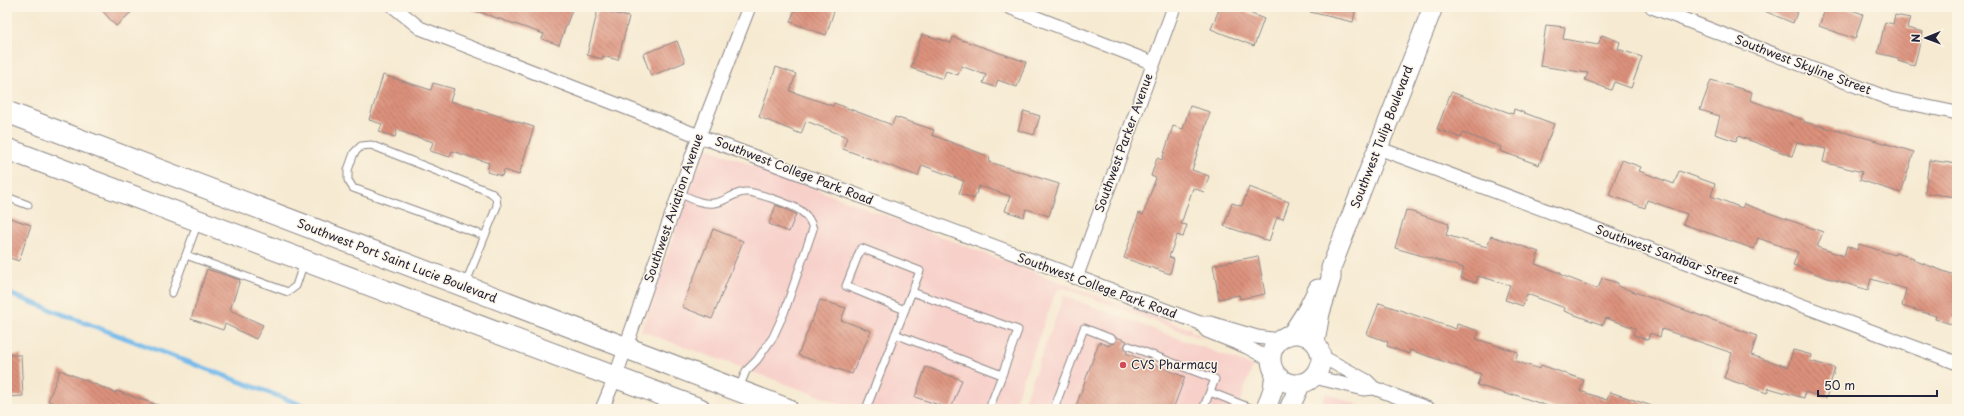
<svg xmlns="http://www.w3.org/2000/svg" width="1964" height="416" font-family="'Playpen Sans',sans-serif">
<style>
.built{fill:#f7d0ca}
.lines{fill:none;stroke-linecap:round;stroke-linejoin:round}
.stream{stroke:#75baeb;stroke-width:5}
.building{fill:url(#building-back-hatch)}
.lane-casing{stroke:#8c8686;stroke-width:9}
.street-casing{stroke:#8c8686;stroke-width:15}
.secondary-casing{stroke:#8c8686;stroke-width:21}
.primary-casing{stroke:#8c8686;stroke-width:23}
.lane{stroke:#fff;stroke-width:7}
.street{stroke:#fff;stroke-width:13}
.secondary{stroke:#fff;stroke-width:19}
.primary{stroke:#fff;stroke-width:21}
.poi-dot{fill:#d1495b;stroke:#fcf5e5;stroke-width:1.5}
.labels{text-anchor:middle;stroke-width:3;stroke-linejoin:round;paint-order:stroke}
.street-label{font-size:12px;fill:#22223b;stroke:#fcf5e5}
.poi-label{font-size:12px;fill:#22223b;stroke:#fcf5e5;text-anchor:start}
</style>
<defs>
<pattern id="building-back-hatch" width="6" height="6" patternUnits="userSpaceOnUse"><rect width="6" height="6" fill="#dc927d"/><path d="M-1 5l2 2M0 0l6 6M5-1l2 2" fill="none" stroke="#b27768"/></pattern>
</defs>
<rect width="100%" height="100%" fill="#fcf5e5"/>
<filter id="ink" filterUnits="userSpaceOnUse"><feTurbulence type="fractalNoise" baseFrequency=".025" numOctaves="2"/><feDisplacementMap in="SourceGraphic" scale="8" xChannelSelector="R" yChannelSelector="G"/><feConvolveMatrix kernelMatrix="1 2 1 2 8 2 1 2 1" color-interpolation-filters="sRGB"/></filter>
<filter id="wash" filterUnits="userSpaceOnUse"><feTurbulence type="fractalNoise" baseFrequency=".012" numOctaves="4" result="noise"/><feDisplacementMap in="SourceGraphic" scale="16" xChannelSelector="R" yChannelSelector="G"/><feGaussianBlur stdDeviation="0.9" result="paint"/><feColorMatrix in="noise" values="0 0 0 0 0 0 0 0 0 0 0 0 0 0 0 0 0 1.4 0 .05"/><feComposite in="paint" operator="in"/></filter>
<g filter="url(#wash)">
<rect width="100%" height="100%" fill="#f6ead2"/>
<!-- built -->
<path class="built" d="M705 147 1065 284 1191 329V332H1196L1203 339 1064 288 1059 289 1055 294 1012 409H854L641 331Z
M1064 296 1253 366 1237 409H1021Z
M1326 393 1369 409H1320Z"/>
<g class="lines">
<!-- stream -->
<path class="stream" d="M7 293 312 409"/>
</g>
<g id="blocks">
<!-- building -->
<path class="building" d="M99 7H137L116 26Z
M470 7H573L559 45 542 39 544 34 470 9Z
M796 7H823L834 11 826 35 790 22Z
M1220 7H1235L1264 19 1254 46 1211 29Z
M1311 7H1356L1353 22 1310 12Z
M1755 7H1799L1793 23Z
M1826 7H1843L1863 14 1855 39 1819 26Z
M598 9 629 17 618 60 603 56 602 59 587 55Z
M1895 15 1910 18 1907 28 1923 32 1914 66 1898 61V58L1878 53 1885 22 1893 24Z
M1546 25 1565 27 1563 39 1598 45 1602 35 1620 42 1618 49 1642 57 1631 88 1614 82 1611 90 1585 80 1588 73 1540 66Z
M922 34 951 43 953 37 1026 62 1017 87 998 80 995 87 983 83 986 75 961 66 958 75 946 71 943 79 911 68Z
M677 41 685 62 651 76 643 54Z
M776 67 796 74 790 91 833 106 834 103 892 125 895 117 934 130 932 135 990 157 989 162 1059 184 1049 216 1026 209 1024 217 1005 211 1010 196 979 186 974 199 959 193 964 181 922 165 918 176 843 149 847 137 806 121 801 134 759 117Z
M383 75 431 90 433 83 454 89 450 101 534 127 519 175 504 170 502 176 487 172 489 163 452 151 450 157 430 151 433 142 397 130 395 137 379 132 382 124 369 120Z
M1711 80 1752 92 1750 100 1804 120V122L1870 139 1914 152 1901 193 1860 180 1862 172 1823 162 1826 149 1797 142 1792 156 1738 136 1736 141 1715 134 1720 116 1700 110Z
M1451 92 1513 114 1514 109 1554 124 1539 165 1500 151 1501 147 1463 133 1461 138 1437 129Z
M1190 106 1210 112 1192 170 1209 176 1204 192 1193 188 1181 224 1187 225 1183 237 1177 235 1169 257 1174 259 1170 274 1124 258 1139 213 1143 215 1156 178 1151 176 1157 158 1162 160 1173 126 1183 129Z
M1024 111 1040 116 1034 135 1018 130Z
M1622 160 1641 167 1639 171 1674 184 1679 171 1715 184 1711 196 1742 208 1744 204 1823 232 1817 247 1844 256 1847 246 1857 250 1859 244 1895 255V253L1914 258 1913 260 1957 276V319L1953 318 1951 324 1935 319 1936 316 1902 306 1906 289 1871 279 1868 290 1825 277 1793 265 1798 252 1758 238 1754 249 1683 224 1687 214 1647 200 1645 208 1609 195Z
M1929 160 1957 164V197L1925 193Z
M1249 187 1289 202 1283 219 1277 217 1269 241 1224 226 1232 203 1242 206Z
M776 205 796 214 789 232 769 224Z
M1406 210 1449 224 1446 235 1487 247 1491 236 1507 241 1539 252 1535 264 1561 273V275L1598 289 1602 278 1618 283V286L1757 336 1751 355 1788 367 1793 350 1812 355 1810 361 1835 368 1826 398 1805 392 1804 398 1769 388 1767 393 1724 378 1732 353 1662 329 1660 337 1650 333 1648 340 1633 335 1635 328 1606 318 1603 325 1564 311 1565 308 1527 294 1523 306 1505 300 1510 285 1478 276 1476 283 1461 278 1464 268 1395 248Z
M7 217 31 225 19 261 7 257Z
M713 229 743 241 712 319 682 307Z
M1258 256 1265 294 1240 299 1239 295 1219 299 1213 265Z
M207 269 240 280 230 310 263 325 256 339 225 324 223 330 191 319Z
M820 300 846 308 841 320 871 331 852 374 798 355Z
M1379 303 1456 329 1457 324 1479 331 1476 339 1518 352 1515 361 1540 369 1541 365 1584 380 1580 391 1607 400 1610 392 1655 407 1654 409H1556L1513 394V396L1477 385 1481 374 1410 350 1409 354 1387 346 1388 342 1367 334Z
M1116 337 1127 341 1124 346 1127 351 1126 353 1185 377 1173 409H1075L1099 342 1109 346 1110 344 1115 343Z
M7 355H21L23 396 7 397Z
M926 367 962 380 951 409 915 397Z
M60 370 116 393V391L164 407V409H70L48 401Z"/>
</g>
</g>
<g filter="url(#ink)">
<use href="#blocks" fill-opacity="0" stroke="#8c8686" stroke-width="1"/>
<g class="lines">
<defs>
<path id="lane" d="M679 193C690 198 702 205 714 203 726 202 734 192 746 192 756 192 793 205 801 211 808 216 811 221 813 229L784 313 773 337 757 360 746 371 739 388
M7 197 28 205
M186 255 288 292 296 286 304 262
M465 285 497 206 496 197 490 192 371 145 361 146 354 153 348 170V180L353 188 485 236
M172 293 198 222
M895 334 1002 375 1018 330 912 292
M1129 346 1215 379 1203 409
M1210 392 1253 409
M866 409 920 271 861 248 846 286 905 310
M989 409 1002 375
M1054 409 1084 328 1112 339"/>
<path id="street" d="M394 7 420 28 699 136 1200 323H1210L1257 337 1279 340
M1009 7 1153 63
M1652 7 1890 99 1957 113
M1378 148 1957 363
M1076 278 1174 7
M1200 323 1207 331 1247 347 1271 360
M1321 356 1367 381 1374 388
M1314 377 1364 389 1374 388 1429 409
M602 409 615 378 699 136 749 7"/>
<path id="secondary" d="M1292 334 1308 309 1318 289
M1271 359a25 25 0 1 1 50 0a25 25 0 1 1-50 0Z
M1315 342 1320 313 1331 278V268L1433 7
M1266 409 1273 389 1275 373
M1289 409 1301 383"/>
<path id="primary" d="M7 112 787 409
M7 149 700 409"/>
</defs>
<!-- lane casing -->
<use href="#lane" class="lane-casing"/>
<!-- street casing -->
<use href="#street" class="street-casing"/>
<!-- secondary casing -->
<use href="#secondary" class="secondary-casing"/>
<!-- primary casing -->
<use href="#primary" class="primary-casing"/>
<!-- lane -->
<use href="#lane" class="lane"/>
<!-- street -->
<use href="#street" class="street"/>
<!-- secondary -->
<use href="#secondary" class="secondary"/>
<!-- primary -->
<use href="#primary" class="primary"/>
</g>
</g>
<!-- markers -->
<circle class="poi-dot" cx="1123" cy="365" r="4"/>
<g class="labels">
<!-- street labels -->
<g class="street-label">
<text transform="translate(1803 65) rotate(21)" y="4">Southwest Skyline Street</text>
<text transform="translate(1382 137) rotate(-69)" y="4">Southwest Tulip Boulevard</text>
<text transform="translate(1124 143) rotate(-70)" y="4">Southwest Parker Avenue</text>
<text transform="translate(794 171) rotate(21)" y="4">Southwest College Park Road</text>
<text transform="translate(674 208) rotate(-71)" y="4">Southwest Aviation Avenue</text>
<text transform="translate(1667 255) rotate(20)" y="4">Southwest Sandbar Street</text>
<text transform="translate(397 261) rotate(21)" y="4">Southwest Port Saint Lucie Boulevard</text>
<text transform="translate(1097 286) rotate(20)" y="4">Southwest College Park Road</text>
</g>
<!-- poi labels -->
<g class="poi-label">
<text x="1131" y="369">CVS Pharmacy</text>
</g>
</g>
<!-- margin -->
<rect width="1964" height="416" fill="none" stroke="#fcf5e5" stroke-width="24"/>
<!-- north arrow -->
<g transform="translate(1926 38) rotate(269)" stroke="#fcf5e5" stroke-width="3" paint-order="stroke">
<path d="M0-3L7 15L0 10L-7 15Z" fill="#22223b"/>
<text y="-6" font-size="11" font-weight="bold" text-anchor="middle" fill="#22223b">N</text>
</g>
<!-- scale -->
<path d="M1818 390v6h119v-6" fill="none" stroke="#22223b" stroke-width="2"/>
<text x="1824" y="390" font-size="12" fill="#22223b" stroke="#fcf5e5" stroke-width="3" paint-order="stroke">50 m</text>
</svg>
